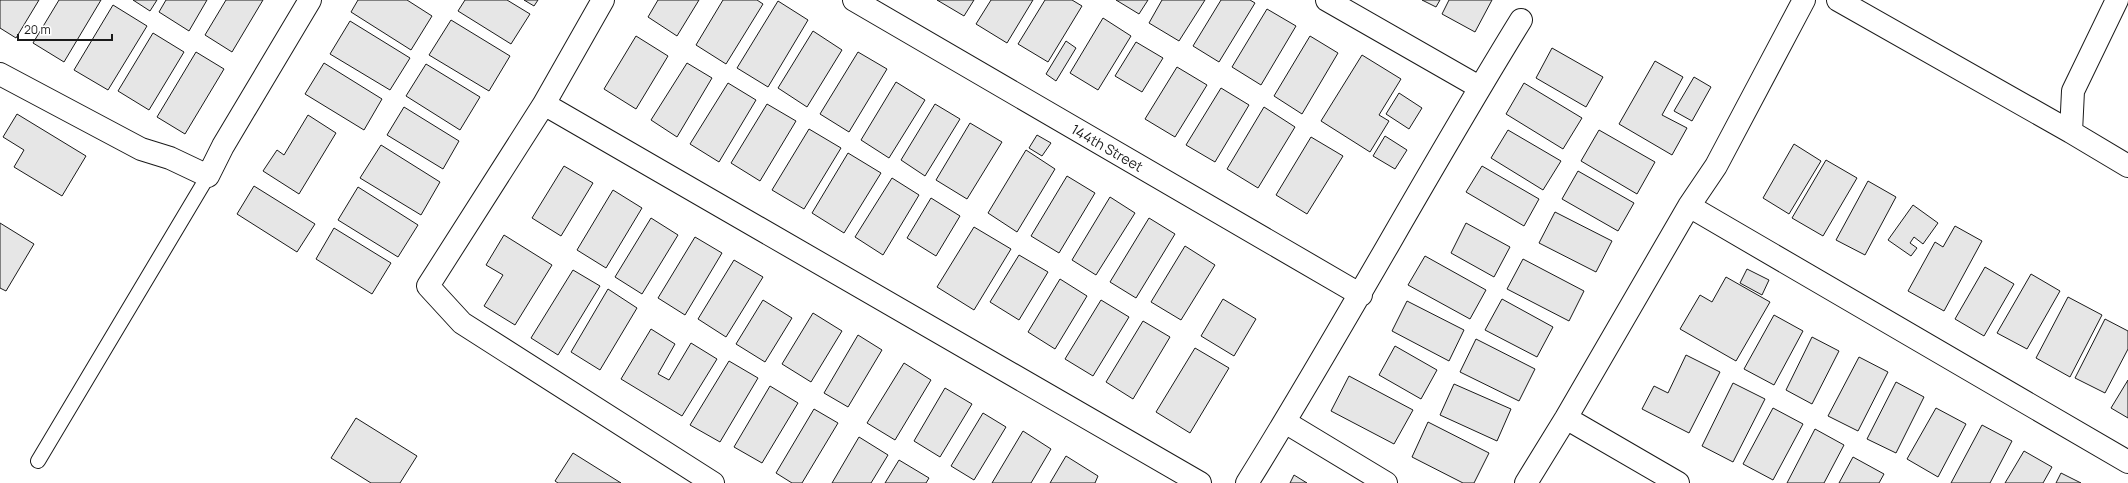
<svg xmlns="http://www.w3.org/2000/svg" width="2128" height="483" font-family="Manrope,sans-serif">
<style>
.building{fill:#e6e6e6;stroke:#1a1a1a}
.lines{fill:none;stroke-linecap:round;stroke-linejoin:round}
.lane-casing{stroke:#1a1a1a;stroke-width:16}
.street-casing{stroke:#1a1a1a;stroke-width:24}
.lane{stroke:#fff;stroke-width:14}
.street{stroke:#fff;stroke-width:22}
.labels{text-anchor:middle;stroke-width:3;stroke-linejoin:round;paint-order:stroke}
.street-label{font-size:14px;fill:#1a1a1a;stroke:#fff}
</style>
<rect width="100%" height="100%" fill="#fff"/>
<!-- building -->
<path class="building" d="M0 0H39L16 38 0 28Z
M59 0H101L64 62 33 43Z
M133 0H157L150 11Z
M166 0H207L189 31 159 12Z
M226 0H263L232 52 205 35Z
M358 0H407L432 16 411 50 351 12Z
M465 0H507L530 14 511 44 458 11Z
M524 0H538L534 6Z
M658 0H699L677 36 648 17Z
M723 0H757L763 4 726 64 696 45Z
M937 0H974L964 16Z
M991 0H1033L1007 43 976 24Z
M1045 0H1072L1082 6 1048 62 1018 44Z
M1116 0H1148L1139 14Z
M1162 0H1205L1179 41 1149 23Z
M1221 0H1250L1255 3 1219 62 1193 46Z
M1422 0H1440L1436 7Z
M1449 0H1492L1475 32 1442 14Z
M778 1 808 20 768 87 737 68Z
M113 5 147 26 108 90 74 70Z
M1267 9 1296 26 1261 85 1232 67Z
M1103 18 1131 36 1098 90 1070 73Z
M451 20 510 56 489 91 429 55Z
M350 21 410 58 390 90 330 54Z
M813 31 842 50 807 107 778 88Z
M153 33 184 52 149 110 118 91Z
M636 36 668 56 636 109 604 89Z
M1310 36 1338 53 1302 114 1274 96Z
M1066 41 1076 48 1056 81 1046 74Z
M1136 42 1163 58 1142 92 1115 76Z
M1552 48 1603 77 1586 107 1536 78Z
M196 52 224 69 185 134 157 117Z
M858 52 887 69 849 132 820 114Z
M1362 55 1401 79 1379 115 1389 121 1370 152 1321 121Z
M1655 61 1683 77 1662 115 1687 128 1672 155 1619 124Z
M324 63 382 99 364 130 305 94Z
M687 63 712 78 677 137 651 120Z
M426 64 480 97 460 130 406 96Z
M1177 67 1207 85 1175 137 1145 119Z
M1694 77 1711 87 1692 121 1674 111Z
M896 82 925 100 889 158 861 140Z
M728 83 756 100 719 162 690 144Z
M1524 83 1582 118 1563 149 1506 114Z
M1221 88 1249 105 1215 162 1186 145Z
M1399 93 1422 108 1409 129 1386 114Z
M767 104 796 121 760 181 731 163Z
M935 104 960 119 925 176 901 160Z
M404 107 459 141 443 169 387 135Z
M1264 107 1295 127 1258 188 1227 169Z
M17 114 86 156 62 196 14 167 24 150 3 137Z
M308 115 336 133 299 194 263 171 277 150 284 155Z
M970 123 1002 142 967 199 936 180Z
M809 129 841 148 804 209 772 190Z
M1508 130 1561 161 1543 190 1491 158Z
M1599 130 1655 162 1637 194 1581 161Z
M1037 135 1051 143 1042 156 1029 148Z
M1385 136 1407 150 1395 169 1373 156Z
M1311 137 1343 156 1307 214 1276 195Z
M1794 144 1821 161 1789 214 1763 198Z
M381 145 440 182 421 215 360 178Z
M1026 150 1055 169 1017 232 988 213Z
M848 153 881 173 844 233 812 213Z
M1826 160 1857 178 1823 236 1792 218Z
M564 166 593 183 561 236 532 218Z
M1482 166 1539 199 1524 226 1466 192Z
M1578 171 1634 203 1618 231 1562 199Z
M1067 176 1095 193 1059 253 1031 236Z
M892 178 919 195 883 255 855 237Z
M1868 181 1896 197 1865 255 1836 240Z
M254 186 315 224 297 252 237 214Z
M358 187 418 225 398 257 338 220Z
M613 190 642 208 606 268 577 250Z
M1110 197 1135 213 1096 275 1072 260Z
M931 198 960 216 936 256 907 238Z
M1913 205 1938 223 1923 244 1914 237 1910 243 1917 248 1911 256 1888 240Z
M1555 212 1612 241 1596 272 1539 243Z
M651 218 678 235 642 294 615 277Z
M1149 218 1175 234 1136 298 1110 282Z
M0 223 34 244 6 291 0 288Z
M1466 223 1510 247 1494 277 1451 253Z
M1955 226 1982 241 1944 311 1908 291 1935 242 1943 247Z
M974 227 1011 249 974 310 937 287Z
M334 228 391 263 372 294 316 259Z
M504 235 552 265 515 325 484 306 503 275 486 265Z
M695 237 722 253 685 315 658 298Z
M1185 246 1215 265 1181 320 1151 302Z
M1019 255 1048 272 1019 320 990 302Z
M1425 256 1486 290 1470 319 1408 285Z
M1523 259 1584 291 1569 321 1507 289Z
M734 260 763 277 726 337 698 319Z
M1985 267 2014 284 1984 336 1955 319Z
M1747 269 1769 280 1762 295 1740 283Z
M573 270 600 286 558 355 531 338Z
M2031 274 2060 291 2027 349 1997 333Z
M1726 277 1770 302 1736 361 1680 329 1700 295 1712 302Z
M1060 279 1087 296 1055 349 1028 332Z
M608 289 637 308 600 370 571 352Z
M2068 297 2102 315 2070 377 2036 358Z
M1223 299 1256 319 1234 356 1201 336Z
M1502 299 1553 327 1537 357 1485 330Z
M763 300 792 318 765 362 736 344Z
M1101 300 1129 317 1093 376 1065 359Z
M1407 301 1464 330 1449 361 1392 331Z
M813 313 842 331 811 382 782 364Z
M1774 315 1803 331 1774 385 1744 369Z
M2105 319 2128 331V349L2105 393 2075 378Z
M1143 321 1170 337 1133 399 1106 382Z
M651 329 675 344 658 374 669 380 691 343 717 359 682 416 621 379Z
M858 335 882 350 848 407 824 393Z
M1812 337 1839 351 1812 404 1786 390Z
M1476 339 1535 369 1519 401 1460 372Z
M1395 346 1437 370 1421 399 1379 375Z
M1195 348 1229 368 1190 433 1156 412Z
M1686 355 1720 372 1689 433 1642 409 1654 386 1668 393Z
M1859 357 1888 372 1858 431 1828 416Z
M729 361 758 378 720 442 690 425Z
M904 363 931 380 895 440 867 423Z
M1349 376 1413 410 1394 444 1331 411Z
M2128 380V418L2111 408Z
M1896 382 1924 397 1896 453 1867 439Z
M1733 383 1765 399 1733 462 1702 446Z
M1454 384 1511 409 1497 441 1440 415Z
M770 386 798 403 762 463 734 447Z
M945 388 972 404 940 457 914 441Z
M1773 408 1803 424 1773 480 1743 464Z
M1936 408 1966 424 1938 477 1907 459Z
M814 409 838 423 802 483H792L776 473Z
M983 413 1006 427 974 480 951 466Z
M356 418 417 456 400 483H371L331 458Z
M1428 422 1489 453 1474 483H1463L1412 457Z
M1982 425 2012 441 1990 483H1951Z
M1815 429 1844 445 1824 483H1787Z
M1023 431 1051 449 1031 483H992Z
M859 437 888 455 871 483H832Z
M2024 451 2052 467 2043 483H2005Z
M573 453 621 483H558L555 481Z
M1066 456 1098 476 1095 483H1050Z
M1853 457 1884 474 1879 483H1839Z
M899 460 929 478 926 483H885Z
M2061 473 2081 483H2056Z
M1294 475 1307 483H1290Z"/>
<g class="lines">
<defs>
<path id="lane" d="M38 461 208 176"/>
<path id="street" d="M603 0 544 104 428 286 462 323 713 483
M854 0 1361 295
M1327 0 1479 87
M1838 0 2071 132
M2117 0 2073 91 2071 132 2128 166
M0 74 141 149 170 158 208 176 223 146 310 0
M544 104 1200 483
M1689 206 2128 462
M1566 418 1678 483
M1285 422 1386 483
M1247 483C1342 331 1427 172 1521 20
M1526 483 1566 418 1689 206 1716 166 1804 0"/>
</defs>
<!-- lane casing -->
<use href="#lane" class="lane-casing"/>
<!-- street casing -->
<use href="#street" class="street-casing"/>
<!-- lane -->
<use href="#lane" class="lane"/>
<!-- street -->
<use href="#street" class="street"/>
</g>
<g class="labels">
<!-- street labels -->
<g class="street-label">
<text transform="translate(1107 148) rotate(30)" y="5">144th Street</text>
</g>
</g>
<!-- scale -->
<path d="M18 34v6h94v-6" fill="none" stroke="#1a1a1a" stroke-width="2"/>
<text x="24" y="34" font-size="12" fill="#1a1a1a" stroke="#ffffff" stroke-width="3" paint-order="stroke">20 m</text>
</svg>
